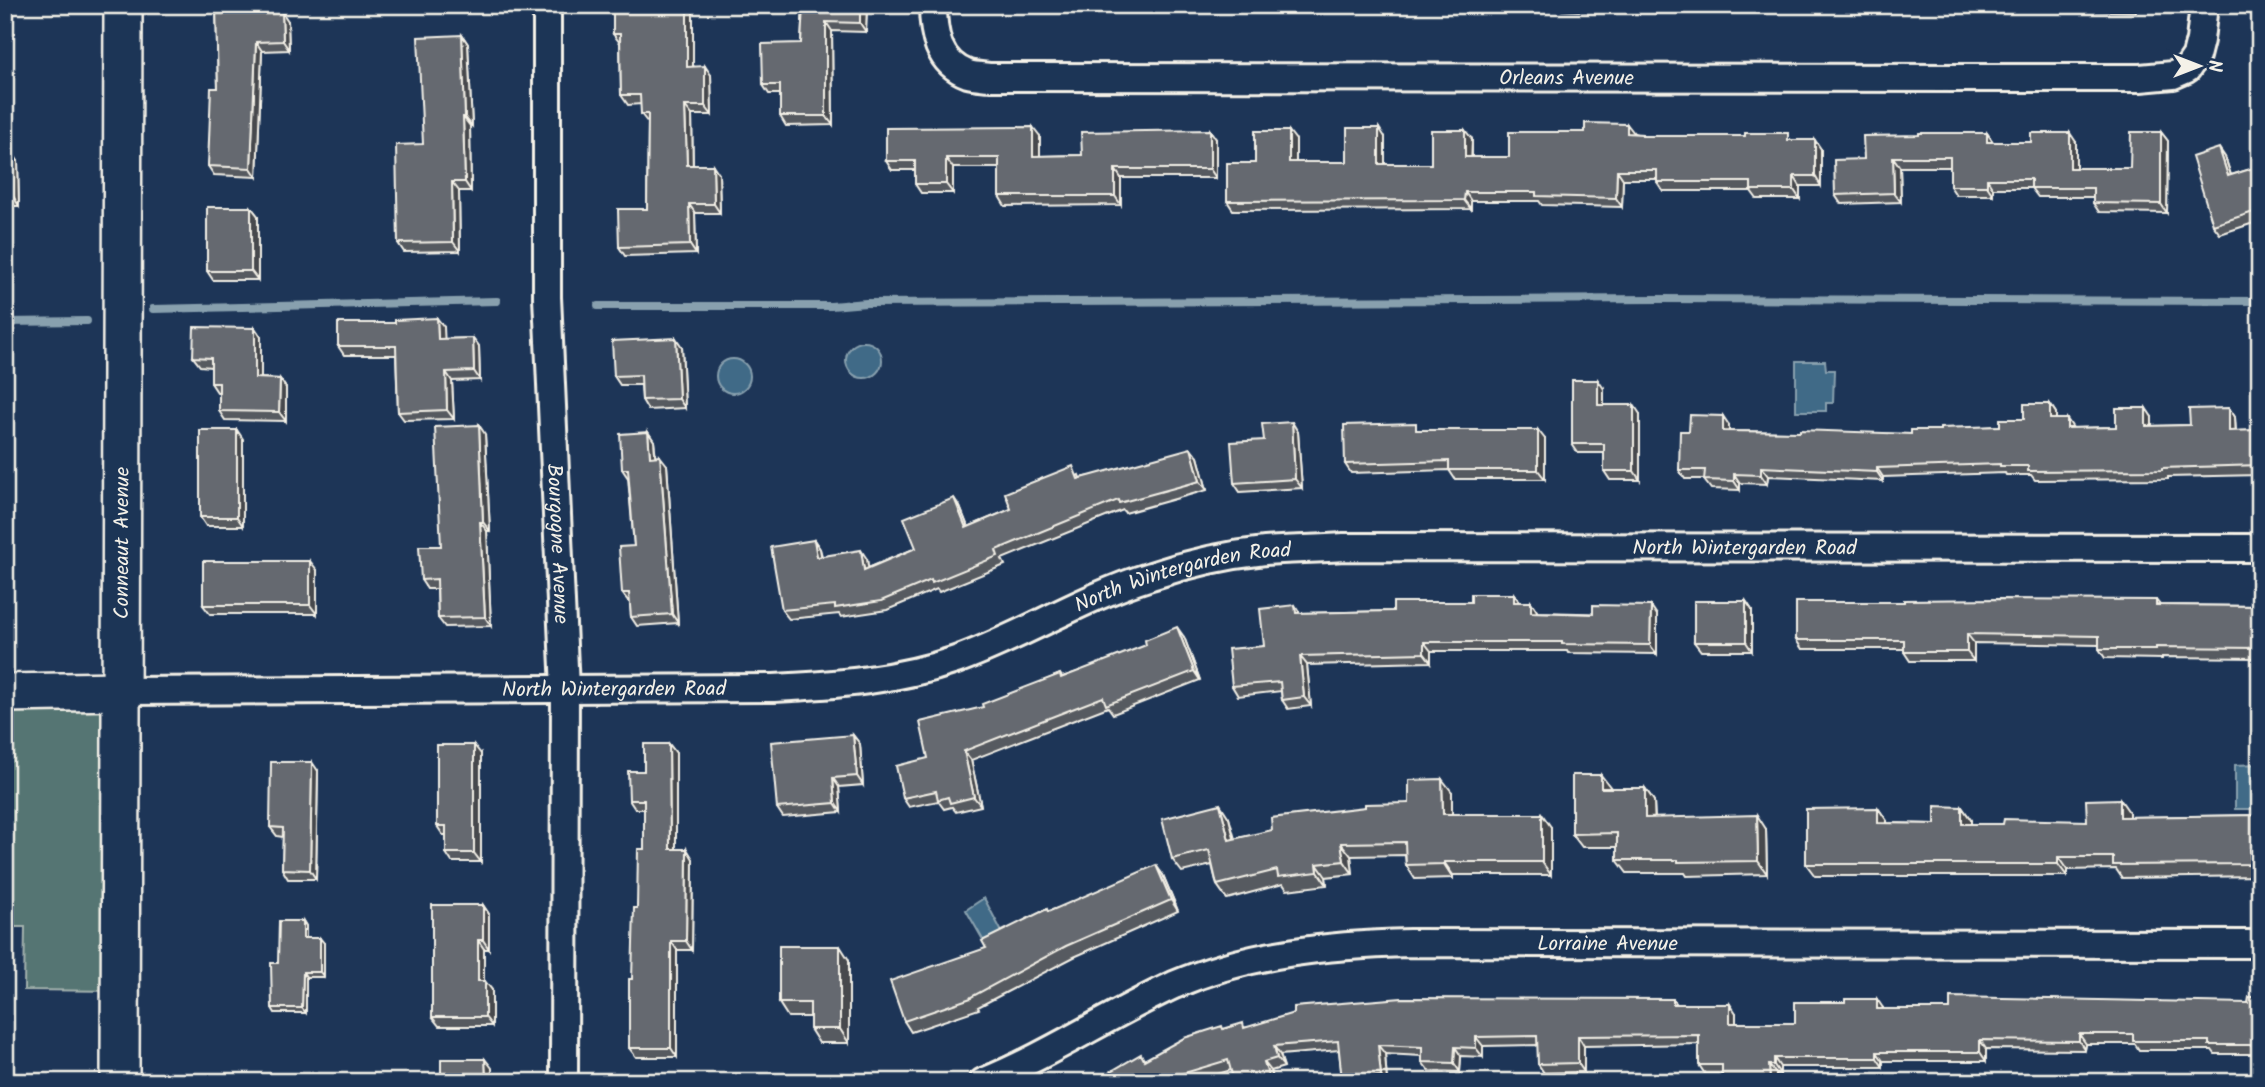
<svg xmlns="http://www.w3.org/2000/svg" width="2265" height="1087" font-family="Kalam,sans-serif">
<style>
.green{fill:#547473;stroke:#a4b2ae;stroke-width:2}
.water{fill:#406a87;stroke:#88a0ae;stroke-width:2}
.lines{fill:none;stroke-linecap:round;stroke-linejoin:round}
.stream{stroke:#88a0ae;stroke-width:8}
.street-casing{stroke:#f4f1e8;stroke-width:32}
.secondary-casing{stroke:#f4f1e8;stroke-width:42}
.street{stroke:#1d3557;stroke-width:26}
.secondary{stroke:#1d3557;stroke-width:37}
.wall{fill:#575a60;stroke:#f4f1e8;stroke-width:2}
.shaded-wall{fill:#474a4e;stroke:#f4f1e8;stroke-width:2}
.building{fill:#656970;stroke:#f4f1e8;stroke-width:2}
.labels{text-anchor:middle;stroke-width:5;stroke-linejoin:round;paint-order:stroke}
.street-label{font-size:21px;fill:#f4f1e8;stroke:#1d3557}
</style>
<rect width="100%" height="100%" fill="#1d3557"/>
<filter id="ink" filterUnits="userSpaceOnUse"><feTurbulence type="fractalNoise" baseFrequency=".0143" numOctaves="2"/><feDisplacementMap in="SourceGraphic" scale="14" xChannelSelector="R" yChannelSelector="G"/><feConvolveMatrix kernelMatrix="1 2 1 2 8 2 1 2 1" color-interpolation-filters="sRGB"/></filter>
<g filter="url(#ink)">
<!-- green -->
<path class="green" d="M120 691 121 991 24 990 25 927H5V693Z"/>
<!-- water -->
<path class="water" d="M846 360a18 18 0 1 1 36 0a18 18 0 1 1-36 0Z
M716 376a17 17 0 1 1 34 0a17 17 0 1 1-34 0Z
M1796 361H1825L1826 370H1834L1833 403H1826V411H1796Z
M2260 764V809H2235V765Z
M984 898 1003 934 986 945 966 910Z"/>
<g class="lines">
<!-- stream -->
<path class="stream" d="M598 306H831L866 303 1660 299 2260 301
M153 309 497 301
M5 322 87 321"/>
<defs>
<g id="street">
<path id="s1" d="M547 5V297L565 689 564 1082"/>
<path id="s2" d="M933 5C933 34 938 63 968 74 975 76 983 76 990 77L1978 78H2140L2173 75 2187 69 2196 56 2200 40 2204 5"/>
<path id="s3" d="M120 691 774 688C835 685 898 680 956 660 1023 636 1083 597 1151 576 1187 564 1226 555 1265 551 1291 549 1318 549 1344 547L2260 548"/>
<path id="s4" d="M983 1082C1049 1055 1109 1015 1174 985 1248 953 1330 945 1410 943L2260 944"/>
</g>
<g id="secondary">
<path d="M5 693 120 691"/>
<path id="s5" d="M120 1082 123 5"/>
</g>
</defs>
<!-- street casing -->
<use href="#street" class="street-casing"/>
<!-- secondary casing -->
<use href="#secondary" class="secondary-casing"/>
<!-- street -->
<use href="#street" class="street"/>
<!-- secondary -->
<use href="#secondary" class="secondary"/>
</g>
<!-- wall -->
<path class="wall" d="M216 5H261V13L288 21 289 50 262 51 257 177 214 175 208 166 218 88Z
M693 5V66L711 75 712 115H692L693 165 719 174 720 213H695L696 254 625 256 619 247 647 209 648 123 641 114V104L628 105 621 95 620 43 613 34Z
M803 5H867L866 32 832 31 833 125 786 126 780 116V94H769L763 85 801 43Z
M1029 5H1217V11L1180 10 1178 8H1078V10L1033 11Z
M1270 5H1314V11H1274Z
M1402 5H1512V11L1454 9 1452 6 1403 7Z
M1558 5H1601V12L1562 10Z
M1655 5H1687V7H1656Z
M1739 5H1778V9H1742Z
M1916 5H2037V7L1918 8Z
M2082 5H2136V12L2086 11Z
M462 35 468 44 472 126H470L471 191H459L460 251 404 252 398 243 423 144Z
M2161 132 2168 141 2167 213 2099 212 2093 203V197H2038L2031 188H1993V195H1956L1950 186V167H1900L1901 202 1841 204 1835 195 1919 135 1987 133 1993 142H2076V168H2130Z
M1634 133 1643 136 1793 140 1821 149V186H1800V199H1757L1751 191H1663L1657 182V179H1623L1622 207 1542 205 1539 201H1471V209L1233 210 1227 201 1255 163 1296 140V162H1347L1385 137V164H1431L1472 139V157H1509Z
M1040 136V156L1082 155 1216 139V178H1121V205L1005 206 999 196V168H953V193H921L915 184V170H892L886 161Z
M5 152 18 161 19 206H7V254H5Z
M2225 157 2231 175 2260 166V221L2220 234 2213 225Z
M251 207 258 216V280H213L207 271Z
M444 327V339L473 338 479 346 480 380 452 381 454 419 404 420 398 412 396 355H344L338 346Z
M255 328 261 337V378L280 379 286 388V421L225 420 219 411V392H217L211 383V367L200 366 193 357Z
M682 347 685 408 648 410 642 400 641 385H620L614 376Z
M1604 389V405L1640 414V480H1610L1604 471V453H1578L1572 444Z
M2050 404 2056 413V419L2073 428 2116 427 2152 417V426L2190 425 2229 408 2235 417 2236 431 2260 430V475L2168 477V479L2035 480 2031 475H2006L2005 473 1883 477V481L1768 476 1767 484 1740 483V490L1711 489 1704 480V479H1685L1679 470 1689 431 1729 425V431L1911 434 1940 430 2000 426 2024 419Z
M1421 430 1545 439V479H1455L1449 470 1351 473 1345 464Z
M648 432 654 441 656 457 667 465 678 623 637 626 631 617 630 602H629L622 593 634 546 628 478 622 469Z
M1298 432 1302 488 1240 492 1234 483 1264 440Z
M485 434 490 531H487L491 626 445 627 438 618 437 589H427L421 580 441 546Z
M243 439V526H206L200 517Z
M1198 457 1207 490 1125 513 1123 510 1002 559 1005 565 939 592 937 589 887 610 841 617 839 614 789 619 782 610 814 540 820 549 822 556 867 559 868 568 916 548 960 507 968 527 1011 509 1079 475 1080 478Z
M317 570V614H210L203 605Z
M1514 594 1520 602H1531L1537 612 1657 615V654L1568 653 1567 651H1431V662L1307 665 1311 706 1288 709 1282 700 1281 691 1238 696 1232 686 1295 605 1300 613 1393 611 1471 602Z
M2156 600 2160 605 2257 606 2260 609V658L2162 657V659L2105 658 2099 649V645L1974 643V661H1910L1904 652V649H1802L1796 640 1904 602Z
M1746 601 1752 610V651H1701L1694 642Z
M1184 637 1200 680 1113 714 1108 707 971 760 981 806 956 812 952 807 944 809 938 801 909 807 903 798 928 758 983 707 1060 674 1062 677Z
M853 735 860 744 863 785 839 787 841 812 783 817 777 808Z
M669 744 676 753V849L693 859 692 950H677V1057H636L629 1048 637 908 644 849V809H635L629 800 644 771Z
M481 754V862H452L446 853V835H443L437 826Z
M318 771 316 879H288L282 869 283 837 277 836 270 827Z
M1611 788H1645L1654 801 1655 818 1766 829 1767 874 1687 876 1685 873H1627L1617 860V847H1582L1572 834Z
M1452 792V814L1551 827V875H1453V878L1415 879 1406 865 1405 855 1351 856 1353 874 1326 877 1327 885 1287 890 1283 884 1227 899 1217 885 1212 865 1182 872 1172 859 1229 818 1235 839 1409 803Z
M1962 807 1971 820V824H2003L2087 821 2129 812V817L2260 815V876L2122 878 2116 869 2067 870V876H1815L1806 864 1878 808 1887 821V823L1935 824Z
M1163 875 1178 911 1074 957 978 1007 979 1009 911 1032 904 1021 986 948 1049 911Z
M483 905 489 914V949H484V981L492 990V1026H439L432 1017Z
M303 921 306 926V938L324 943V977H306V1013H275L272 1008 278 963Z
M849 960V1043H819L810 1029V1017H788L779 1003Z
M2260 997V1054H2215L2212 1050H2139L2135 1044H2086L2085 1050 1986 1049V1061H1883V1067H1780V1074H1705L1699 1065V1044L1584 1046V1072L1544 1073 1538 1064V1045L1483 1046V1057L1461 1056 1460 1072 1429 1071 1422 1062V1056L1385 1054 1387 1082H1343L1342 1080 1339 1050 1280 1055 1284 1067 1271 1071 1274 1082H1234L1231 1070 1192 1082H1106L1145 1060 1224 1029 1673 999 1677 1004 1736 1013V1023H1795L1883 1008V1009H1950L2248 1003Z"/>
<!-- shaded-wall -->
<path class="shaded-wall" d="M254 5H261V22L255 13Z
M687 5H693V76L687 67Z
M860 5H867L866 32 860 23Z
M282 12 288 21 289 50 283 41Z
M826 22 832 31 833 125 826 116Z
M462 35 468 44 472 126 465 117Z
M256 42 262 51 257 177 251 168Z
M705 66 711 75 712 115 705 106Z
M685 106 692 115 693 174 687 165Z
M463 117 470 126 471 191 465 182Z
M1627 124 1634 133V142L1627 133Z
M1033 127 1040 136V165L1033 156Z
M1379 128 1385 137V173L1379 164Z
M1210 130 1216 139V178L1210 169Z
M1465 130 1472 139 1471 167 1465 157Z
M1289 131 1296 140V171L1289 162Z
M2161 132 2168 141 2167 213 2161 204Z
M1987 133 1993 142H1987Z
M2070 133 2076 142V177L2070 168Z
M1815 140 1821 149V186L1815 176Z
M2219 148 2225 157 2234 185 2228 176Z
M12 152 18 161 19 206 13 196Z
M1893 157 1900 167 1901 202 1894 193Z
M946 158 953 168V193L946 184Z
M713 165 719 174 720 213 714 204Z
M1115 169 1121 178V205L1115 196Z
M1617 170 1623 179 1622 207 1616 198Z
M1794 176 1800 186V199L1794 190Z
M1987 179 1993 188V195L1987 186Z
M452 182 459 191 460 251 453 242Z
M1465 192 1471 201V209L1464 200Z
M5 203 7 206V254L5 251Z
M689 204 695 213 696 254 690 245Z
M251 207 258 216V280L251 271Z
M437 318 444 327 445 348 438 339Z
M255 328 261 337V387L255 378Z
M473 338 479 346 480 380 474 371Z
M676 338 682 347 685 408 679 399Z
M446 372 452 381 454 419 447 410Z
M280 379 286 388V421L279 412Z
M1598 380 1604 389V414L1598 405Z
M2050 404 2056 413V428L2050 419Z
M1634 405 1640 414V480L1634 471Z
M2146 408 2152 417V435L2146 426Z
M2229 408 2235 417 2236 440 2229 431Z
M1723 416 1729 425V440L1723 431Z
M2067 419 2073 428H2067Z
M1292 422 1298 432 1302 488 1295 479Z
M479 425 485 434 490 531 483 522Z
M237 430 243 439V526L237 517Z
M1538 430 1545 439V479L1538 470Z
M648 432 654 441 656 466 650 457Z
M1191 448 1198 457 1207 490 1200 481Z
M660 456 667 465 678 623 672 614Z
M1761 467 1768 476 1767 484 1761 475Z
M1877 468 1883 477V481L1877 472Z
M1734 474 1740 483V490L1734 481Z
M954 498 960 507 972 537 966 528Z
M480 522 487 531 491 626 485 617Z
M814 540 820 549 823 566 817 557Z
M861 550 867 559 870 579 864 570Z
M310 561 317 570V614L310 605Z
M1514 594 1520 603 1514 602Z
M1746 601 1752 610V651L1746 642Z
M1531 602 1537 611V621L1531 612Z
M1651 606 1657 615V654L1650 645Z
M1177 627 1184 637 1200 680 1194 671Z
M1967 634 1974 643V661L1967 652Z
M1424 642 1431 651V662L1424 653Z
M1300 656 1307 665 1311 706 1304 697Z
M853 735 860 744 863 785 857 776Z
M669 744 676 753V858L670 849Z
M474 745 481 754V862L474 853Z
M964 751 971 760 981 806 974 797Z
M312 762 318 771 316 879 310 870Z
M1601 775 1611 788H1601Z
M833 778 839 787 841 812 835 803Z
M1442 779 1452 792V827L1443 814Z
M1645 788 1654 801 1655 831 1645 818Z
M2120 799 2129 812V830L2120 817Z
M1220 804 1229 818 1238 854 1229 840Z
M1962 807 1971 820V837L1962 824Z
M1878 808 1887 821V836L1878 823Z
M1542 814 1551 827V875L1542 862Z
M1757 815 1766 829 1767 874 1758 861Z
M1341 843 1351 856 1353 874 1344 861Z
M687 849 693 859 692 950 686 941Z
M2250 849 2259 862 2260 876 2251 864Z
M2058 857 2067 870V876L2058 864Z
M1444 862 1453 875V878L1444 864Z
M1317 864 1326 877 1327 885 1318 872Z
M1156 865 1163 875 1178 911 1171 900Z
M483 905 489 914V949L483 940Z
M303 921 306 926V943L303 938Z
M320 938 324 943V977L320 972Z
M478 940 484 949V990L478 981Z
M671 941 677 950V1057L671 1048Z
M840 946 849 960V1043L840 1029Z
M303 972 306 977V1013L302 1008Z
M485 981 492 990V1026L485 1017Z
M1877 999 1883 1008V1018L1877 1009Z
M1730 1004 1736 1013V1032L1730 1023Z
M2079 1034 2086 1044 2085 1050 2079 1041Z
M1578 1036 1584 1046V1072L1578 1063Z
M1476 1037 1483 1046V1057L1476 1048Z
M1980 1040 1986 1049V1061L1980 1052Z
M1378 1045 1385 1054 1387 1082H1385L1381 1076Z
M1274 1046 1280 1055 1284 1067 1277 1058Z
M1455 1047 1461 1056 1460 1072 1454 1063Z
M1877 1052 1883 1061V1067L1877 1058Z
M1774 1058 1780 1067V1074L1774 1065Z
M485 1059 492 1068V1082H486Z
M1264 1062 1271 1071 1274 1082H1270Z
M1769 1065 1776 1074V1082H1770Z"/>
<!-- building -->
<path class="building" d="M216 5H254L255 13 282 12 283 41 256 42 251 168 208 166 211 88H218Z
M613 5H687V67L705 66V106H685L687 165H713L714 204H689L690 245 619 247 618 209H647L648 114H641L640 95H621L620 34H613Z
M803 5H860V23L826 22V116H780V85H763L762 44 801 43Z
M462 35 465 117H463L465 182H452L453 242 398 243 396 145 423 144 418 37Z
M1585 123 1627 124V133L1642 134V136H1745V133H1788V140H1815V176H1794V190H1751V182H1657V170H1617L1616 198 1536 196V192H1465L1464 200 1227 201V163H1255V131H1289V162H1347V128H1379V164H1431V130H1465V157H1509V132H1585Z
M1033 127V156L1082 155 1081 132 1210 130V169H1115V196H999V158H946V184H915V161H886V128Z
M2131 132H2161V204L2093 203V188H2031V179H1987V186H1950V157H1893L1894 193 1835 195 1834 160 1864 159 1863 136 1919 135V133H1987V142H2031V133H2070V168H2130Z
M2219 148 2228 176 2260 166V210L2213 225 2192 157Z
M5 152H12L13 196H5Z
M207 207H251V271H207Z
M437 318 438 339 473 338 474 371 446 372 447 410 398 412 396 346H338V323H395V320Z
M194 327 255 328V378L280 379 279 412 219 411V383H211V358L193 357Z
M676 338 679 399 642 400 641 375 614 376 612 341Z
M1572 380H1598V405H1634V471H1604V444H1572Z
M2024 404H2050V419H2067V428L2116 427V408H2146V426L2190 425 2189 409 2229 408V431L2260 430V465L2162 468V470L2028 471V466H2000V464L1877 468V472L1761 467V475L1734 474V481L1704 480 1705 470H1679L1680 431H1689L1690 415 1723 416V431L1800 432V430L1911 434V430H1940V428L2000 426V419H2024Z
M1292 422 1295 479 1234 483 1231 442 1264 440 1262 424Z
M1416 423V430H1538V470H1449V461L1345 464 1344 425Z
M479 425 483 522H480L485 617 438 618 437 579 421 580 419 546H441L435 427Z
M200 430H237V517H200Z
M648 432 650 457 660 456 672 614 631 617 629 593H622L619 547 634 546 628 469H622L620 434Z
M1191 448 1200 481 1119 503 1118 500 996 550 998 556 932 583 931 580 881 601 835 608V605L782 610 771 547 814 540 817 557 861 550 864 570 916 548 904 518 954 498 966 528 1011 509 1005 493 1073 466 1078 479Z
M203 561H310V605H203Z
M1471 594H1514V602H1531V612L1593 614V605L1651 606 1650 645 1562 644V642H1424V653L1300 656 1304 697 1282 700 1280 682 1232 686 1228 649 1264 646 1260 609 1295 605 1296 613 1393 611V602H1471Z
M1998 599 2156 600V605L2257 606V611H2260V644H2257V648L2156 647V649H2099V636L1967 634V652H1904V640H1796V602H1904V600Z
M1694 601H1746V642H1694Z
M1177 627 1194 671 1106 705 1103 697 964 751 974 797 950 803 948 797 938 800 936 791 903 798 896 766 928 758 920 722 983 707 982 704 1060 674 1061 678 1146 645 1145 640Z
M853 735 857 776 833 778 835 803 777 808 771 742Z
M644 744H669L670 849H687L686 941H671V1048H629V979H632L634 908H637L638 849H644V800H629L628 771H644Z
M437 745H474V853H446V826H437Z
M271 762H312L310 870 282 869 283 828 270 827Z
M1572 775H1601V788H1645V818L1757 815 1758 861 1678 862V860H1617V833L1572 834Z
M1442 779 1443 814H1542V862H1444V864L1406 865 1405 842 1341 843 1344 861 1317 864 1318 872 1278 877 1277 870 1217 885 1209 850 1172 859 1162 819 1220 804 1229 840 1272 830 1271 818 1365 807V804L1409 803V780Z
M2120 799V817L2260 815V849H2250L2251 864 2113 865V857H2058V864H1806V809L1878 808V823L1935 824V806L1962 807V824H2003L2004 819 2087 821 2086 800Z
M1156 865 1171 900 1066 946 971 997V998L904 1021 890 981 986 948 982 941 1047 909 1048 912Z
M432 905H483V940H478V981H485V1017H432Z
M279 921H303V938H320V972H303L302 1008H272L271 963H278Z
M779 946H840V1029H810V1003H779Z
M1950 997 2248 1003 2249 997H2260V1045H2209V1041H2133V1034H2079V1041L1980 1040V1052H1877V1058H1774V1065H1769L1770 1082H1748L1722 1081V1065H1699V1035L1578 1036V1063L1538 1064 1537 1036 1476 1037V1048L1455 1047 1454 1063 1422 1062V1047L1378 1045 1381 1076 1342 1080 1338 1041 1274 1046 1277 1058 1264 1062 1270 1082H1234L1228 1060 1181 1074 1185 1080 1181 1082H1106L1113 1078 1110 1072 1141 1054 1144 1060 1184 1038 1222 1026 1223 1029 1243 1023 1244 1028 1294 1013V1007L1402 998 1673 999V1004H1730V1023H1795V1002H1845V999H1877V1009H1950Z
M441 1059H485L486 1082H441Z"/>
</g>
<g class="labels">
<!-- street labels -->
<g class="street-label">
<text dy="7" stroke="none"><textPath href="#s2" startOffset="682">Orleans Avenue</textPath></text>
<text dy="7" stroke="none"><textPath href="#s1" startOffset="539">Bourgogne Avenue</textPath></text>
<text dy="7" stroke="none"><textPath href="#s5" startOffset="539">Conneaut Avenue</textPath></text>
<text dy="7" stroke="none"><textPath href="#s3" startOffset="1648">North Wintergarden Road</textPath></text>
<text dy="7" stroke="none"><textPath href="#s3" startOffset="1082">North Wintergarden Road</textPath></text>
<text dy="7" stroke="none"><textPath href="#s3" startOffset="494">North Wintergarden Road</textPath></text>
<text dy="7" stroke="none"><textPath href="#s4" startOffset="653">Lorraine Avenue</textPath></text>
</g>
</g>
<!-- margin -->
<rect width="2265" height="1087" fill="none" stroke="#1d3557" stroke-width="28"/>
<rect x="14" y="14" width="2237" height="1059" fill="none" stroke="#f4f1e8" stroke-width="2.5" filter="url(#ink)"/>
<!-- north arrow -->
<g transform="translate(2199 66) rotate(90)" stroke="#1d3557" stroke-width="5" paint-order="stroke">
<path d="M0-5L12 26L0 18L-12 26Z" fill="#f4f1e8"/>
<text y="-10" font-size="19" font-weight="bold" text-anchor="middle" fill="#f4f1e8">N</text>
</g>
</svg>
